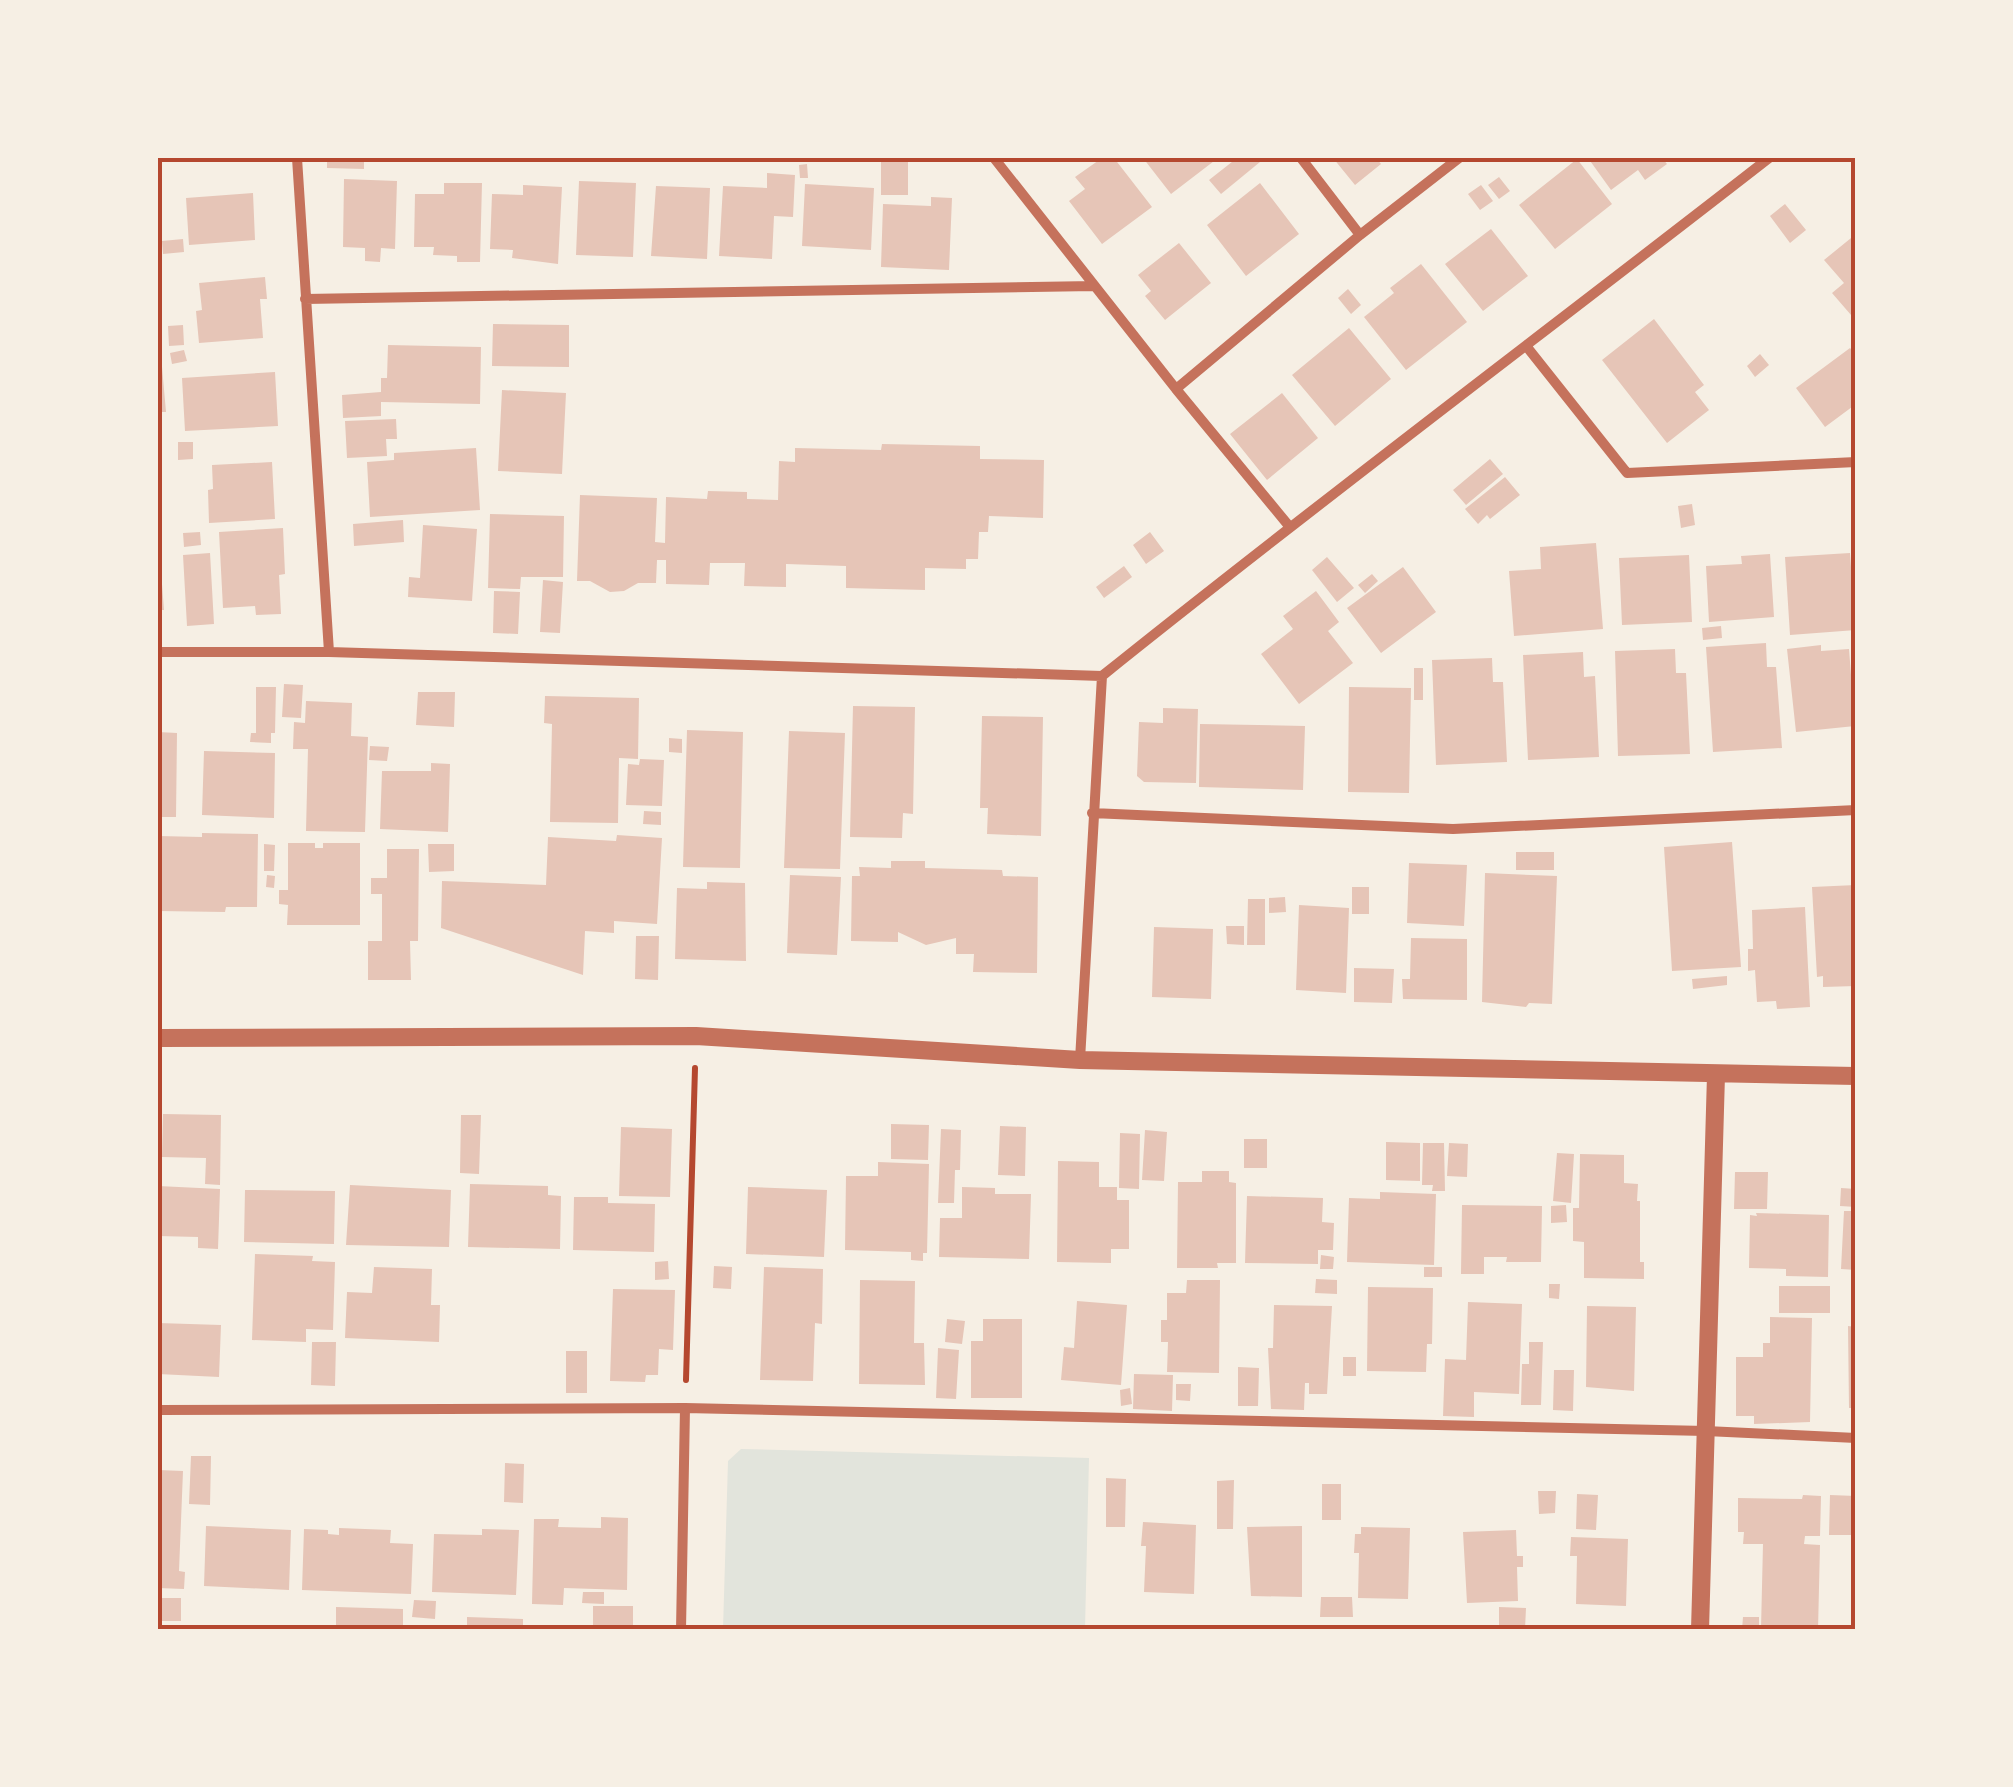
<svg xmlns="http://www.w3.org/2000/svg" width="2013" height="1787" font-family="Lato,sans-serif">
<style>
.green{fill:#e2e4dc}
.building{fill:#e6c5b7}
.lines{fill:none;stroke-linecap:round;stroke-linejoin:round}
.path{stroke:#b5482f;stroke-width:6}
.minor{stroke:#c5725c;stroke-width:10}
.tertiary{stroke:#c5725c;stroke-width:18}
.neatline{fill:none;stroke:#b5482f;stroke-width:4}
</style>
<rect width="100%" height="100%" fill="#f6efe4"/>
<!-- green -->
<path class="green" d="M741 1449 1089 1458 1085 1629H723L728 1461Z"/>
<!-- building -->
<path class="building" d="M327 158H364V169L327 168Z
M1102 158H1114L1152 207 1102 244 1069 201 1085 189 1075 177Z
M1143 158H1218L1171 194Z
M1237 158H1256L1260 162 1221 194 1209 180Z
M1333 158H1376L1381 164 1355 185Z
M1588 158H1662L1667 164 1645 180 1638 170 1611 190Z
M1577 159 1612 204 1555 249 1519 205Z
M881 162H908V195H881Z
M807 164 808 178H800L799 165Z
M767 173 795 175 793 217 774 216 772 259 719 256 723 186 767 188Z
M1499 177 1510 191 1499 199 1488 185Z
M344 179 397 181 395 249 381 248 380 262 365 261V248L343 247Z
M579 181 636 183 633 257 576 255Z
M444 183H482L480 262H457V256L433 255 434 247H414L415 194H444Z
M1260 183 1299 234 1246 276 1207 225Z
M805 184 874 188 871 250 802 246Z
M523 185 562 187 558 264 512 258 513 250 490 249 492 194 523 195Z
M1481 185 1493 201 1480 210 1468 194Z
M656 186 710 188 707 259 651 256Z
M253 193 255 240 189 245 186 198Z
M931 197 952 198 949 270 881 267 883 204 931 206Z
M1785 204 1806 230 1790 243 1770 216Z
M1491 229 1528 276 1483 311 1445 264Z
M1856 234V311L1851 315 1832 293 1844 283 1824 260Z
M183 239 184 252 163 254 162 241Z
M1179 243 1211 283 1165 320 1145 296 1151 291 1138 275Z
M1421 264 1467 322 1406 370 1364 317 1394 293 1390 288Z
M265 277 267 299H260L263 338 199 343 196 311 202 310 199 283Z
M1348 289 1361 305 1351 314 1338 298Z
M1654 319 1704 385 1695 392 1709 410 1667 443 1602 360Z
M493 324 569 325V367L492 366Z
M183 325 184 345 169 346 168 326Z
M1349 328 1391 379 1335 426 1292 375Z
M158 344H160L166 412H158Z
M388 345 481 347 480 404 381 402V416L343 418 342 395 381 392V378H387Z
M1850 348 1856 355V404L1825 427 1796 388Z
M184 350 187 361 172 364 170 353Z
M1760 354 1769 365 1755 377 1747 366Z
M275 372 278 426 185 431 182 378Z
M502 390 566 393 562 474 498 471Z
M1282 393 1318 438 1267 480 1230 434Z
M396 419 397 439H386L387 456 347 458 345 421Z
M178 442H193V459L178 460Z
M882 444 980 446V459L1044 460 1043 518 989 516 988 532H979L978 559H966V569L925 568V590L846 588V566L786 564V587L744 586 745 563H710L709 585 666 584V560H657L656 583H638L624 591 610 592 590 581H577L580 495 657 498 655 542 665 543 666 497 707 499 708 491 747 492V499L778 500 779 461 795 462V448L881 450Z
M476 448 480 510 370 517 367 462 394 460V453Z
M1490 459 1503 474 1466 505 1453 490Z
M272 462 275 519 209 523 208 490 213 489 212 465Z
M1505 477 1520 495 1490 519 1487 515 1478 524 1465 509Z
M1692 504 1695 525 1681 528 1678 506Z
M490 514 564 516 563 577H521L520 589 488 588Z
M403 520 404 542 354 546 353 524Z
M423 525 477 529 472 601 408 597 409 577 420 578Z
M283 528 285 574 279 575 281 614 256 615 255 606 223 608 219 532Z
M200 532 201 545 184 547 183 533Z
M1150 532 1164 551 1146 564 1133 545Z
M1596 543 1603 629 1514 636 1509 571 1541 569 1540 547Z
M210 553 214 624 187 626 183 555Z
M1850 553 1851 567H1856V630L1790 635 1785 557Z
M1770 554 1774 617 1709 622 1706 566 1742 564 1741 556Z
M1689 555 1692 622 1622 625 1619 558Z
M1327 557 1354 588 1337 602 1312 570Z
M158 558H160L164 610H158Z
M1124 566 1132 577 1104 598 1096 587Z
M1403 567 1436 612 1381 653 1347 608Z
M1372 574 1378 581 1365 593 1358 585Z
M543 580 563 582 560 633 540 632Z
M494 591 520 592 518 634 493 633Z
M1316 591 1339 622 1328 631 1353 663 1299 704 1261 654 1293 629 1283 616Z
M1721 626 1722 638 1703 640 1702 628Z
M1766 643 1767 667H1776L1782 748 1713 752 1706 647Z
M1821 645V651L1849 649 1855 726 1796 732 1787 649Z
M1675 649 1676 673H1686L1690 754 1618 756 1615 651Z
M1583 652 1584 677 1595 676 1599 757 1528 760 1523 655Z
M1492 658 1493 682H1503L1507 762 1436 765 1432 660Z
M1414 668H1423V700H1414Z
M284 684 303 685 301 718 282 717Z
M256 687H276L275 733H271V743L250 742 251 733H256Z
M1349 687 1411 688 1409 793 1348 792Z
M418 692H455L454 727 416 725Z
M545 696 639 698 638 759 619 758 618 823 550 822 552 724 544 723Z
M306 701 352 703 351 736 368 737 365 832 306 831 308 749H293L294 722 305 723Z
M853 706 915 707 913 814 903 813 902 838 850 837Z
M1163 708 1198 709 1196 783 1144 782 1137 776 1139 722 1163 723Z
M982 716 1043 717 1041 836 987 834 988 808H980Z
M1200 724 1305 726 1303 790 1199 787Z
M687 730 743 732 740 868 683 867Z
M789 731 845 733 840 869 784 868Z
M158 732 177 733 176 817H158Z
M669 738 682 739V753L669 752Z
M370 746 389 747 387 761 369 760Z
M204 751 275 753 274 818 202 815Z
M640 759 664 760 662 806 626 805 628 764 639 765Z
M431 763 450 764 448 832 380 829 382 771H431Z
M644 811 661 812V825L643 824Z
M202 833 258 834 257 907H226L225 912 158 911V836L202 837Z
M617 835 662 838 657 924 614 921V933L585 931 583 975 441 928 442 881 546 885 548 837 616 841Z
M1732 842 1741 967 1672 971 1664 847Z
M288 843H315V848H323V843H360V925H287L288 905 279 904V890H288Z
M264 844 275 845 274 871H264Z
M428 844H454V871L429 872Z
M387 849H419L418 941H410L411 980H368V941H382V894H371V878H387Z
M1516 852H1554V870H1516Z
M891 861H925V868L1002 870 1003 876 1038 877 1037 973 973 972 974 954H956V938L926 945 898 932V942L851 941 852 876H860L859 867 891 868Z
M1409 863 1467 865 1464 926 1407 923Z
M1485 873 1557 876 1552 1004 1529 1003 1526 1007 1482 1002Z
M267 875 275 876 274 888 266 887Z
M790 875 841 877 837 955 787 953Z
M707 882 745 883 746 961 675 959 677 888 707 889Z
M1856 885V986L1823 987V976L1817 977 1812 887Z
M1352 887H1369V914H1352Z
M1285 897 1286 912 1269 913V898Z
M1248 899H1265V945H1247Z
M1299 905 1349 908 1346 993 1296 990Z
M1805 907 1810 1007 1777 1009 1776 1001 1757 1002 1755 970 1748 971V949H1753L1752 910Z
M1226 926H1244V945L1227 944Z
M1154 927 1213 929 1211 999 1152 997Z
M636 936H659L658 980 635 979Z
M1411 938 1467 939V1000L1403 999 1402 979H1410Z
M1354 968 1394 969 1392 1003 1354 1002Z
M1727 976V985L1693 989 1692 979Z
M163 1114 221 1115 220 1185 205 1184 206 1158 162 1157Z
M461 1115H481L479 1174 460 1173Z
M891 1124 929 1125 928 1160 891 1159Z
M1000 1126 1026 1127 1025 1176 998 1175Z
M621 1127 672 1129 670 1197 619 1196Z
M941 1129 961 1130 960 1170H955L954 1203H938Z
M1145 1130 1167 1132 1164 1181 1142 1180Z
M1120 1133 1140 1134 1139 1189 1119 1188Z
M1244 1139H1267V1168H1244Z
M1386 1142 1420 1143V1181L1386 1180Z
M1423 1143H1444L1445 1191H1432L1433 1185H1422Z
M1449 1143 1468 1144 1467 1177 1447 1176Z
M1557 1153 1574 1154 1571 1203 1553 1201Z
M1580 1154 1624 1155V1183L1638 1184 1637 1201H1640V1262H1644V1279L1584 1278V1242L1573 1241V1208H1579Z
M1058 1161 1099 1162V1187H1117V1200H1129V1249H1111V1263L1057 1262Z
M878 1162 929 1164 927 1253H923V1261L911 1260V1252L845 1250 846 1176H878Z
M1202 1171H1229V1182L1236 1183V1263H1217L1218 1268H1177L1178 1182H1202Z
M1735 1172H1768L1767 1209H1734Z
M470 1184 548 1186V1195L561 1196 560 1249 468 1247Z
M350 1185 451 1190 449 1247 346 1245Z
M158 1186 220 1189 218 1249 198 1248V1237L158 1236Z
M748 1187 827 1190 824 1257 746 1254Z
M962 1187 995 1188V1194H1031L1029 1259 939 1257 940 1218H962Z
M1841 1188 1856 1189V1207L1840 1206Z
M245 1190 335 1191 334 1244 244 1242Z
M1380 1192 1436 1194 1434 1265 1347 1262 1349 1198 1380 1199Z
M1247 1196 1323 1198 1322 1222 1334 1223 1333 1250H1318V1264L1245 1263Z
M574 1197H608V1203L655 1204 654 1252 573 1250Z
M1462 1205 1542 1206 1541 1262H1506L1507 1257H1484V1274H1461Z
M1566 1205 1567 1222 1551 1223V1206Z
M1844 1211H1856V1270L1841 1269Z
M1756 1213 1829 1215 1828 1277 1786 1276V1269L1749 1268 1750 1215 1757 1216Z
M255 1254 313 1256 312 1261 335 1262 333 1330 306 1329V1342L252 1340Z
M1321 1255 1334 1257 1333 1269H1320Z
M668 1261 669 1279 655 1280V1262Z
M714 1266 732 1267 731 1289 713 1288Z
M374 1267 432 1269 431 1305H440L439 1342 345 1338 347 1292 372 1293Z
M764 1267 823 1269 822 1324 815 1323 813 1381 760 1380Z
M1424 1267H1442V1277H1424Z
M1316 1279 1337 1280V1294L1315 1293Z
M860 1280 915 1281 914 1343H924L925 1385 859 1384Z
M1187 1280H1220L1219 1373 1167 1372 1168 1342H1161V1320H1167V1293H1186Z
M1549 1284H1560L1559 1299 1549 1298Z
M1779 1286H1830V1313H1779Z
M1368 1287 1433 1288 1432 1344H1427L1426 1372 1367 1371Z
M613 1289 675 1290 673 1350 659 1349 658 1375H646L645 1382 610 1381Z
M1077 1301 1127 1305 1121 1385 1061 1380 1064 1347 1074 1348Z
M1468 1302 1522 1304 1519 1394 1474 1392V1417L1443 1416 1445 1359 1466 1360Z
M1274 1305 1332 1306 1327 1394H1309V1383H1305L1304 1410 1271 1409 1268 1348H1273Z
M1587 1306 1636 1307 1634 1391 1586 1387Z
M1770 1317 1812 1318 1810 1422 1754 1424V1416H1736V1357H1763V1343H1770Z
M947 1319 965 1321 962 1344 945 1342Z
M983 1319H1022V1398H971V1341H983Z
M158 1323 221 1325 219 1377 158 1374Z
M1848 1326 1856 1327V1408H1849Z
M312 1342H336L335 1386 311 1385Z
M1529 1342H1543L1541 1405H1521L1522 1364H1529Z
M938 1348 959 1350 956 1399 936 1398Z
M566 1351H587V1393H566Z
M1343 1357H1356V1376H1343Z
M1238 1367 1259 1368 1258 1406H1238Z
M1554 1370H1574L1573 1411 1553 1410Z
M1134 1374 1173 1375 1172 1411 1133 1409Z
M1176 1384H1191L1190 1401 1176 1400Z
M1130 1388 1132 1404 1121 1406 1120 1390Z
M191 1456H211L210 1505 189 1504Z
M505 1463 524 1464 523 1503 504 1502Z
M158 1470 183 1471 179 1571 185 1572 184 1589 158 1588Z
M1106 1478 1126 1479 1125 1527H1106Z
M1234 1480 1233 1529H1217V1481Z
M1322 1484H1341V1520H1322Z
M1538 1491H1556L1555 1513 1539 1514Z
M1577 1494 1598 1495 1596 1530 1576 1529Z
M1803 1495 1821 1496 1820 1536H1805L1804 1544 1820 1545 1818 1630 1761 1629 1763 1544H1743L1744 1532H1738V1498L1802 1499Z
M1830 1495 1856 1496V1535H1829Z
M601 1517 628 1518 627 1590 564 1588 563 1605 532 1604 534 1519H559L558 1527 601 1528Z
M1143 1522 1196 1525 1194 1594 1144 1592 1146 1546H1141Z
M206 1526 291 1530 289 1590 204 1586Z
M1302 1526V1597L1251 1596 1247 1527Z
M1361 1527 1410 1528 1408 1599 1358 1598 1359 1553H1354L1355 1534H1361Z
M339 1528 391 1530 390 1543 413 1544 411 1594 302 1590 304 1529 328 1530V1534L339 1535Z
M482 1529 519 1530 516 1595 432 1592 434 1534 482 1535Z
M1516 1530 1517 1556H1523V1567H1517L1518 1601 1467 1603 1463 1532Z
M1571 1537 1628 1539 1626 1606 1576 1604 1577 1556H1570Z
M583 1592H604V1604L582 1603Z
M1321 1597H1352L1353 1617H1320Z
M158 1598H181V1621H158Z
M414 1600 436 1601 435 1619 412 1617Z
M593 1606H633V1629H593Z
M336 1607 403 1609V1630H336Z
M1499 1607 1526 1608 1525 1629 1499 1628Z
M467 1617 523 1619V1630H467Z
M1743 1617H1759V1630H1742Z
M236 1625 287 1626V1630H236Z"/>
<g class="lines">
<!-- path -->
<path class="path" d="M686 1380 695 1068"/>
<!-- minor -->
<path class="minor" d="M297 158 329 652
M994 158 1176 389 1289 526
M1301 158 1360 235
M305 299 1094 286
M1527 347 1627 473 1856 462
M1176 389 1360 235 1459 158
M158 652H329L1102 676
M1092 813 1453 829 1856 810
M1080 1060 1102 676C1322 499 1547 331 1769 158
M158 1410 685 1408 1706 1431 1856 1438
M681 1630 685 1408"/>
<!-- tertiary -->
<path class="tertiary" d="M158 1038 696 1036 1080 1060 1856 1076
M1700 1630 1716 1075"/>
</g>
<!-- border -->
<rect width="2013" height="1787" fill="none" stroke="#f6efe4" stroke-width="320"/>
<rect x="160" y="160" width="1693" height="1467" class="neatline"/>
</svg>
